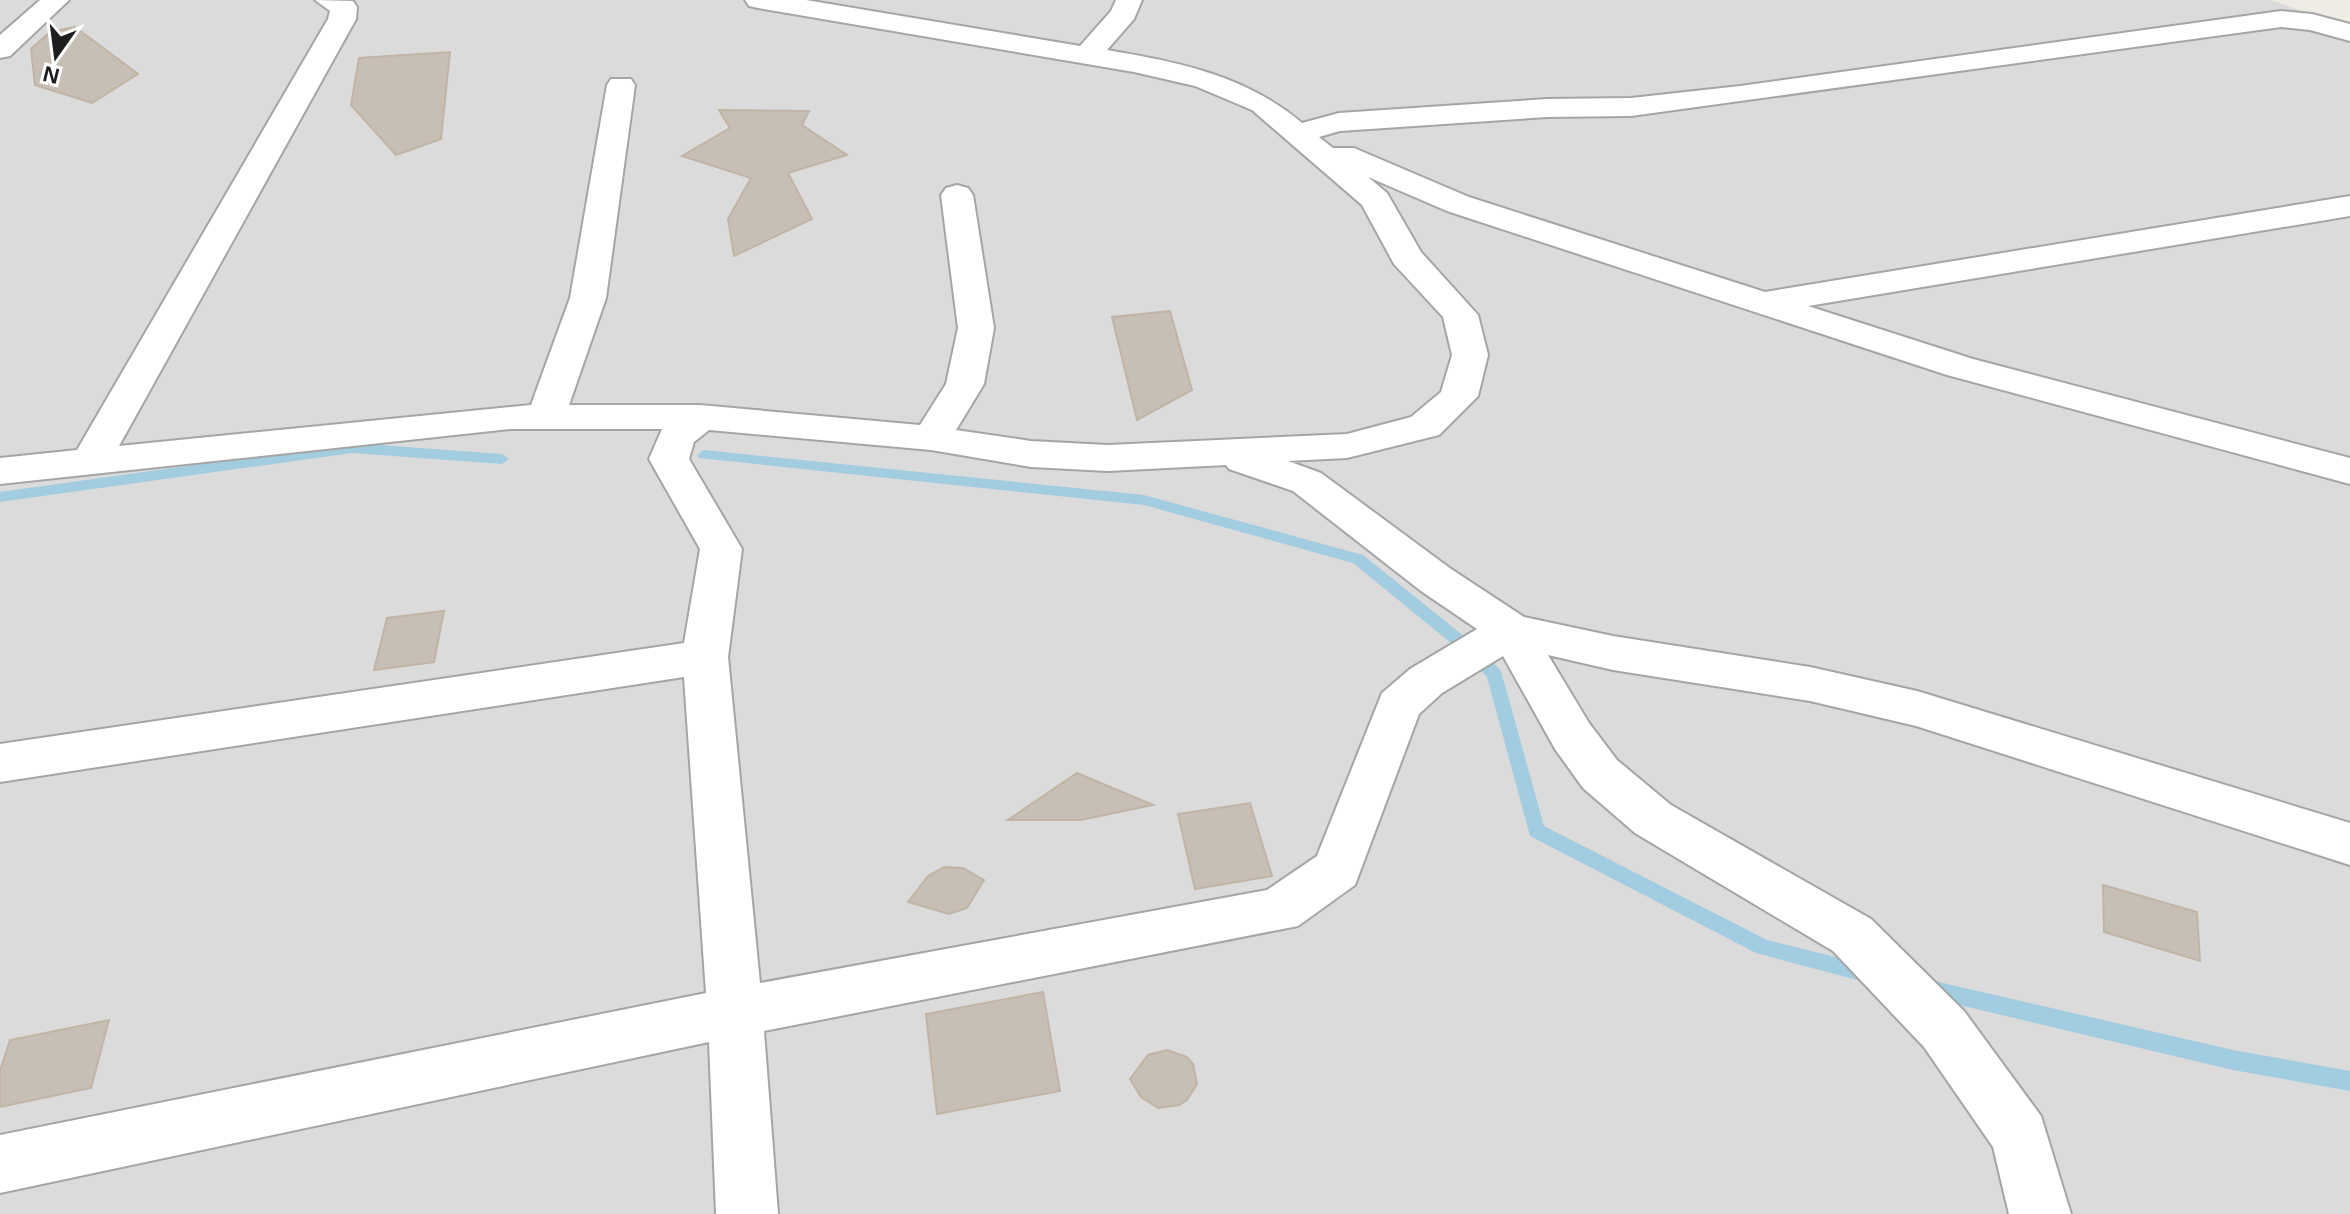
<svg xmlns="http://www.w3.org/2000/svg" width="2350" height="1214" font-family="Helvetica,sans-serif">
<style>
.residential{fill:#dcdbdb}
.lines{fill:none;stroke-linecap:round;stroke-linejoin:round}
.stream{fill:#a2ccdf;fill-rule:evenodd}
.building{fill:#c7bfb6;stroke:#c1b4a5;stroke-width:2}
.minor-casing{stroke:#a5a5a5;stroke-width:4}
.minor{fill:#fff;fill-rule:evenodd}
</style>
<rect width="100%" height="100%" fill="#efece3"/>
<!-- residential -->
<path class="residential" d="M0 0H2271L2333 22 2350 32V1214H0Z"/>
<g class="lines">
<!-- stream -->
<path class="stream" d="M352 443 502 454 509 459 502 464 352 453 0 502V492Z
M704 450 1144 495 1363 555 1480 649 1501 671 1544 826 1767 940 1872 966 1879 969 1882 975 1879 981 1872 984 1756 953 1530 836 1487 677 1468 657 1353 563 1144 505 699 458 697 455Z
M1926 979 2233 1050 2350 1071V1091L2233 1070 1926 997 1919 994 1916 988 1919 982Z"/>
</g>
<!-- building -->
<path class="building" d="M75 27 138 74 92 103 35 85 31 49 50 32Z
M450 52 441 139 396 155 351 105 359 58Z
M719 110 809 111 802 125 847 155 788 173 812 219 734 256 728 219 751 178 682 156 730 128Z
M1170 311 1192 390 1137 420 1112 317Z
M444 611 434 662 374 670 387 618Z
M1077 773 1153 805 1081 820H1008Z
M1250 803 1272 876 1195 889 1178 814Z
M944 867 963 868 984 880 967 908 949 914 908 902 928 876Z
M2103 885 2197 912 2200 961 2104 932Z
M1043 992 1060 1091 937 1114 926 1014Z
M109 1020 91 1088 0 1107V1071L10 1040Z
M1167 1050 1187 1057 1193 1064 1197 1084 1187 1100 1179 1105 1158 1108 1141 1097 1130 1079 1148 1055Z"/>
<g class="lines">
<defs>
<path id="minor" d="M40 0H69L10 56 0 58V35Z
M315 0 353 1 357 7 356 19 119 446 531 405 570 298 607 85 611 79H631L635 85 606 298 569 405H700L920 425 946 384 958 328 941 195 946 188 957 185 968 188 973 195 994 328 984 384 956 430 1031 441 1108 445 1347 434 1411 417 1441 392 1452 355 1443 317 1394 264 1362 205 1252 110 1195 86 1134 72 758 8 749 6 745 0H806L1080 46 1111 11 1116 0H1142L1134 19 1107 50C1178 62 1245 75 1302 123L1339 113 1547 99 1631 98 1740 86 2281 11 2312 14 2350 24V41L2310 30 2281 27 1631 116 1547 117 1340 131 1319 137 1333 148H1354L1469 197 1765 292 2350 196V216L1808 306 1973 359 2350 458V484L1947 375 1447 211 1368 177 1387 193 1421 252 1478 315 1488 355 1478 396 1439 435 1347 458 1288 461 1321 473 1451 569 1524 617 1613 636 1810 667 1917 691 2350 823V865L1916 726 1810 701 1613 670 1548 655 1589 723 1617 760 1671 805 1871 919 1964 1011 2041 1116 2071 1214H2009L1993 1147 1924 1047 1833 951 1635 833 1583 788 1555 749 1503 656 1442 693 1419 714 1355 885 1298 926 764 1031 778 1214H716L709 1042 0 1193V1135L706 993 684 677 0 782V744L684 643 700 549 649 459 662 429H511L0 484V458L77 450 328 19 330 11ZM709 430 931 450 1031 467 1108 471 1226 465 1229 469 1293 491 1421 591 1477 629 1410 669 1382 693 1317 856 1267 890 760 983 728 657 742 549 689 459 694 442Z"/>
</defs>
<!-- minor casing -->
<use href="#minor" class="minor-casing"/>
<!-- minor -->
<use href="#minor" class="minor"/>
</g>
<!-- north arrow -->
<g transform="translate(56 56) rotate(194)" stroke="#ffffff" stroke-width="6" paint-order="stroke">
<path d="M0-6L14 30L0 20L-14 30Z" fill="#1e1e1e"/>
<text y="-12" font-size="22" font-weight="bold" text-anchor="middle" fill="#1e1e1e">N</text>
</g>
</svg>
